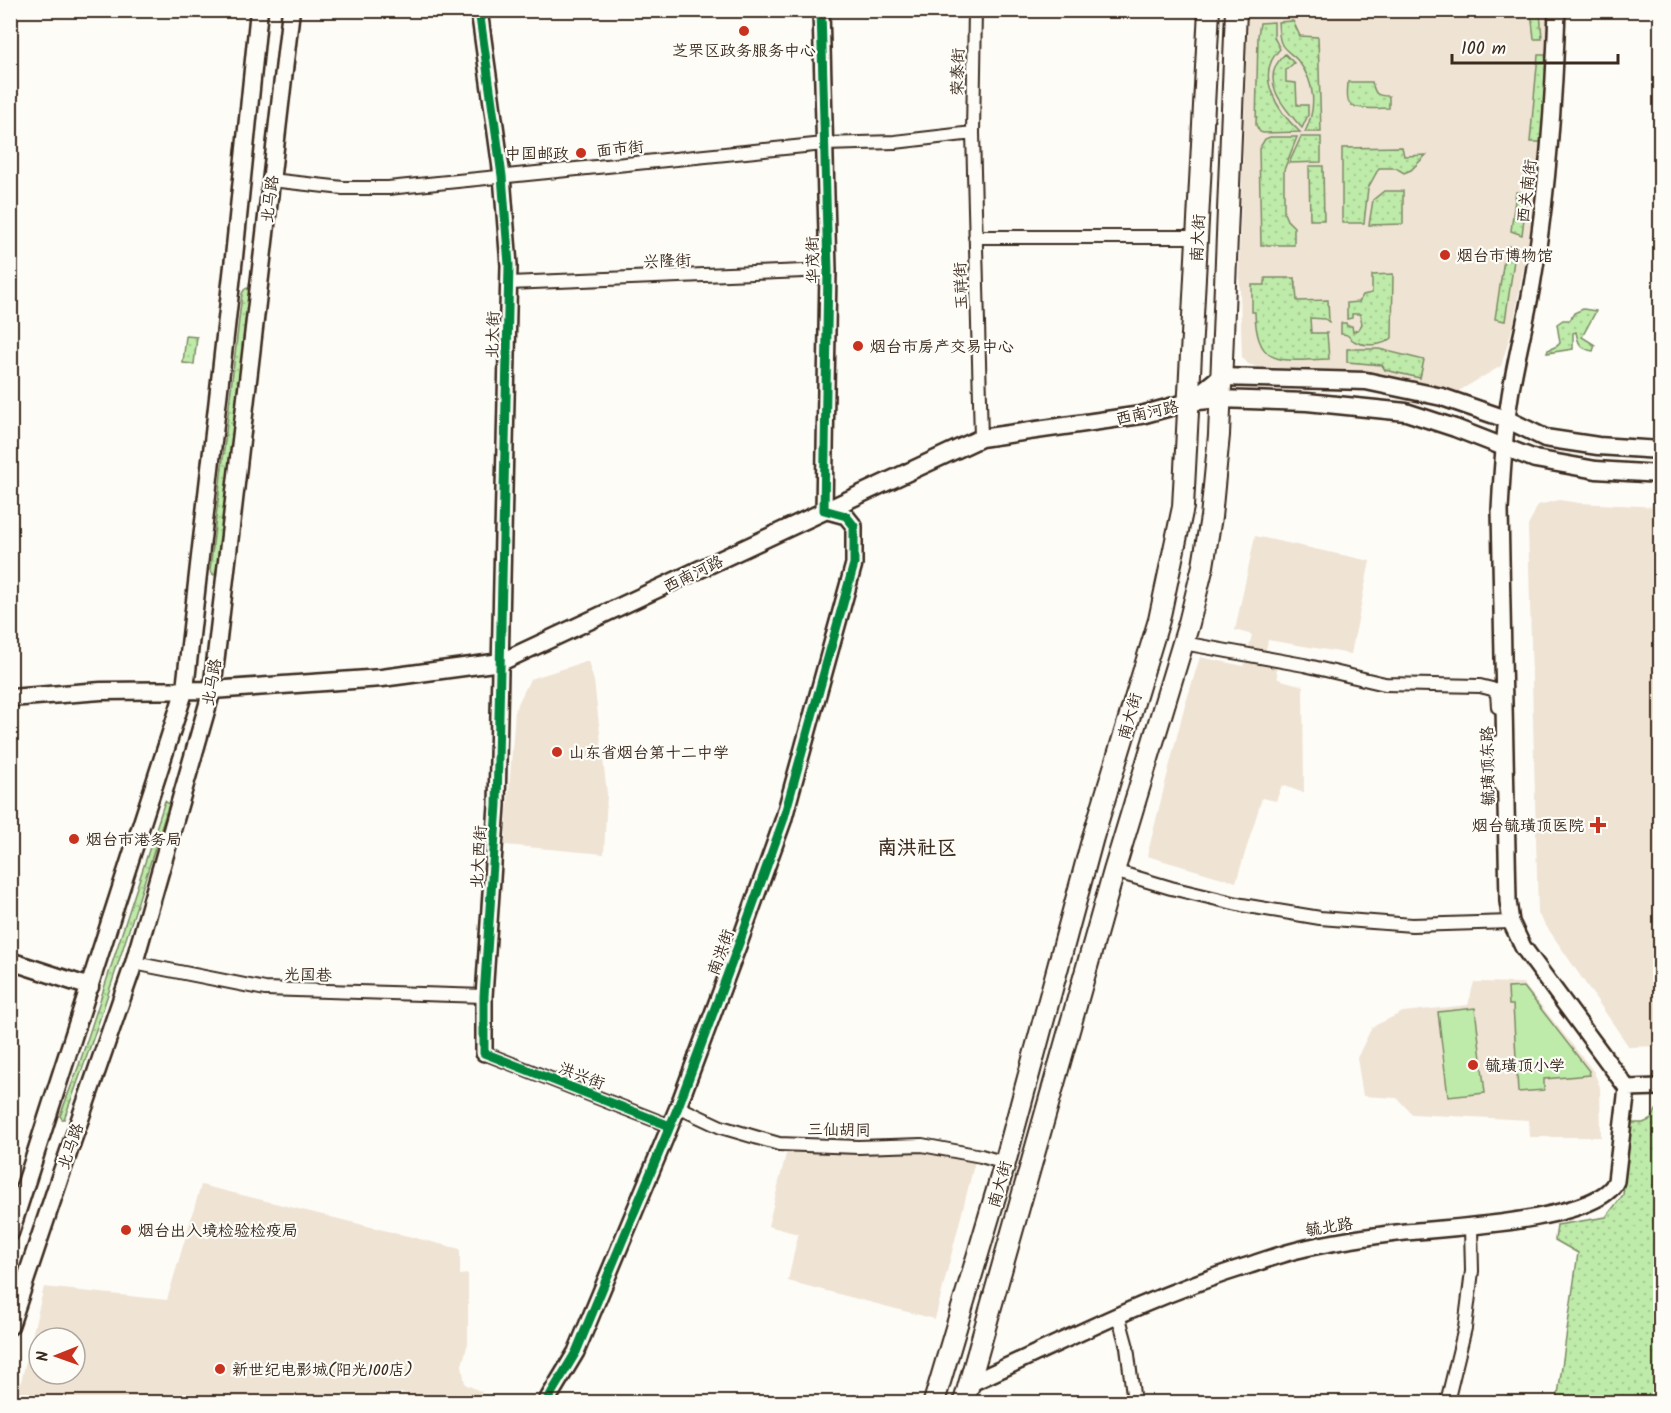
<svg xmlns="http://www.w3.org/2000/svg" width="1671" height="1413" font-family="Kalam,'LXGW WenKai TC',sans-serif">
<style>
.built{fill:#efe3d4;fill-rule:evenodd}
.grass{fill:url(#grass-dots);stroke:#7c8a64;stroke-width:1.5}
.pitch{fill:#beeba9;stroke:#7c8a64;stroke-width:1.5}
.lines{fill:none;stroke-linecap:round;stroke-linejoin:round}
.minor-casing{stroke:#3b2a1e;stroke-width:16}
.tertiary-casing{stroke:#3b2a1e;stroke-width:20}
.secondary-casing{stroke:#3b2a1e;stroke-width:21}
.primary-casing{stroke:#3b2a1e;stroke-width:24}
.minor{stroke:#fdfcf7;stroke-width:12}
.tertiary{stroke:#fdfcf7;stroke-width:15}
.secondary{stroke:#fdfcf7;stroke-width:16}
.primary{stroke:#fdfcf7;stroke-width:20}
.cycleway-casing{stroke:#fdfcf7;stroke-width:13}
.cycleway{stroke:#00873e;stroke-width:9}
.poi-dot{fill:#c8321e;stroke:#fdfcf7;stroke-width:2}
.labels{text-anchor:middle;stroke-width:4.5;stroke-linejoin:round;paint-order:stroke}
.poi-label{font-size:16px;fill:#3b2a1e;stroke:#fdfcf7;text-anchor:start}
.street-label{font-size:16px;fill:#3b2a1e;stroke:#fdfcf7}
.quarter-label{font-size:20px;font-weight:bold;fill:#3b2a1e;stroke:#fdfcf7}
</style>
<defs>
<pattern id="grass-dots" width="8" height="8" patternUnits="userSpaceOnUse" patternTransform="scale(1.5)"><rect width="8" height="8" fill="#beeba9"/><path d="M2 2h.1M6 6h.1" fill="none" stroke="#a4ca91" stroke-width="1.8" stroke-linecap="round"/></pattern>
</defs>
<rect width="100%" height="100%" fill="#fdfcf7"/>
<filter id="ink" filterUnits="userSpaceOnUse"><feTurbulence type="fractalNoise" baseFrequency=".0167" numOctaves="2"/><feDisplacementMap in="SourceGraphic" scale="12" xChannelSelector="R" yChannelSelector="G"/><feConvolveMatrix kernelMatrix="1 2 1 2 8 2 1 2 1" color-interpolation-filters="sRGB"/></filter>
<g filter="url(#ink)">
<!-- built -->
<path class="built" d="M1248 11H1552L1546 131 1537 193 1513 326 1501 366 1457 392 1365 371 1258 367 1248 364 1242 357 1239 264Z
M1559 500 1579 503 1660 507V1046L1629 1047 1538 914 1528 526 1538 505Z
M1255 536 1370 561 1351 654 1268 640 1263 664 1276 667 1278 679 1303 686 1304 793 1282 785 1276 801 1262 798 1236 882 1147 856 1183 712 1200 657 1244 666 1252 635 1235 630Z
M588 661 594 681 607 794 604 854 505 845 515 710 530 679Z
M1474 982 1523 983 1594 1072 1600 1087 1601 1137H1530L1529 1120 1412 1114 1397 1098 1363 1096 1357 1058 1372 1027 1403 1012 1468 1005Z
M787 1150H922L975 1161 935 1319 788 1281 798 1234 768 1226Z
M201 1185 460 1249V1275L468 1274V1343L462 1365 465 1384 482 1392 472 1402H421L416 1397 406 1393 331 1395V1402H20L18 1394 44 1287 167 1300ZM39 1338H75V1374H39Z"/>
<!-- grass -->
<path class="grass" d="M1531 11H1540L1542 39H1534Z
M1293 21 1300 36 1318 37 1321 132H1305C1317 108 1315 83 1299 62 1294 55 1286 52 1282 45 1278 38 1279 30 1278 22Z
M1274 22V37L1280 49C1253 75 1279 113 1300 132L1263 133 1260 132 1256 125 1258 36 1260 23Z
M1285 54 1294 63 1286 70V82L1296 83 1297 105H1308V115L1302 128C1284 108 1257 79 1285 54Z
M1538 55H1547L1546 99 1541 142H1530Z
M1348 82H1372C1375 94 1376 96 1389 96V108C1380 108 1353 111 1349 102 1346 98 1348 87 1348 82Z
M1270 137H1297L1284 170V213L1287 220 1294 227V245H1261L1259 149 1265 139Z
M1301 137H1321V162L1289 163Z
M1402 147 1404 156 1426 155 1411 170 1404 173 1396 168H1379L1368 188 1364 223H1342V148Z
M1309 166H1323L1324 220H1310Z
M1384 191H1403V224L1369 225 1373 200Z
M1516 192 1527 193 1522 235 1511 231Z
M1506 246 1516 247 1505 321 1495 319Z
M1393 274 1392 338C1383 346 1365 347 1354 341 1348 337 1349 334 1341 334V323H1346L1347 326H1352L1353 332 1359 329 1362 324 1360 314H1352V318L1347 319V303L1359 302 1363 295 1372 293V275Z
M1265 278H1295L1297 301 1328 300 1329 322 1325 319 1310 318 1311 333H1327L1329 359C1283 360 1256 370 1255 312H1252V285H1265Z
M247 288 249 292 217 574 213 575 210 570 242 294 244 290Z
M1583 309 1596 311 1582 337 1595 345 1593 351C1580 349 1578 343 1576 332L1573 333V349L1547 353 1548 350 1557 346 1560 343 1557 324 1563 320H1570L1574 313Z
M186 336 197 337 194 364 183 363Z
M1347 349H1379L1424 360 1420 378 1385 370 1382 365 1347 362Z
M165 801 169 804C135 910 103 1016 64 1119H62L60 1116 79 1065Z
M1656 1110H1660V1402H1557L1578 1253 1555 1240 1557 1225 1606 1217 1623 1195 1630 1123H1643L1652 1119Z"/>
<!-- pitch -->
<path class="pitch" d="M1524 987 1589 1071 1590 1075 1544 1079V1090L1518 1092 1513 1005H1509L1508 988Z
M1475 1008 1485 1093 1448 1097 1438 1012Z"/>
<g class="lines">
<defs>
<path id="minor" d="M975 10 973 133 981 438
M271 180 343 188H388L824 144 895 142 973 133
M975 237H1197
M509 283 828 270
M1183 643 1304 665 1385 684 1480 686 1492 689 1497 693 1498 707
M1498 742 1497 769 1501 787
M1114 871 1171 888 1242 905 1320 918 1412 925 1511 922
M134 963 265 989 484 996
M484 1053 670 1126
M678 1107 721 1127 779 1144 858 1147 922 1145 981 1156 1005 1163
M1118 1314 1127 1347 1134 1402
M1447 1402 1465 1328 1472 1271 1471 1227"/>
<path id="tertiary" d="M479 10 502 176 509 265 497 805 484 996V1053
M1557 10C1554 101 1548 190 1533 279 1527 318 1516 357 1510 396 1504 434 1502 472 1500 510L1508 901 1511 922 1523 947 1627 1088 1660 1087
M969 1384C1062 1342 1152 1295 1250 1265 1268 1259 1287 1252 1306 1248 1338 1241 1372 1236 1405 1232 1447 1228 1600 1221 1616 1181L1627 1088
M546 1402 576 1352 678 1107 741 938 783 821 854 564V526L846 516 824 510 828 270 821 10"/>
<path id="secondary" d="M1189 402 1220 377 1366 381 1442 397 1506 419 1545 438 1598 446 1660 450
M10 698 101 691 212 690 382 678 501 662 981 438 1141 415 1189 402 1219 399 1307 402 1406 412 1455 428 1535 459 1596 470 1660 474
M10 961 90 987
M10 1233 185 689 234 257 259 10
M10 1326 61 1174 134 963 212 690 291 10"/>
<path id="primary" d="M934 1402 1005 1163 1093 837 1159 620 1183 507 1209 10
M964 1402 1114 871 1189 623 1203 566 1211 517 1219 435 1236 10"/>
</defs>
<!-- minor casing -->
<use href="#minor" class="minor-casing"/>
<!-- tertiary casing -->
<use href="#tertiary" class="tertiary-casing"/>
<!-- secondary casing -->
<use href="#secondary" class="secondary-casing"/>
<!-- primary casing -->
<use href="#primary" class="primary-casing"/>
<!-- minor -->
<use href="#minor" class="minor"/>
<!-- tertiary -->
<use href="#tertiary" class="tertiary"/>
<!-- secondary -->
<use href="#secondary" class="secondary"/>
<!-- primary -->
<use href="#primary" class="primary"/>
<defs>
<path id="cycleway" d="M479 10 502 176 509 265 497 805 484 996V1053L670 1126
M546 1402 576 1352 678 1107 741 938 783 821 854 564V526L846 516 824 510 828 270 821 10"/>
</defs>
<!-- cycleway casing -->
<use href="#cycleway" class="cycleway-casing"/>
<!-- cycleway -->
<use href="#cycleway" class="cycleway"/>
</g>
</g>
<!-- markers -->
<g class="poi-dot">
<circle cx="744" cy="31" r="6"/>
<circle cx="581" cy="153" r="6"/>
<circle cx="1445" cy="255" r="6"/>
<circle cx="858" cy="346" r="6"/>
<circle cx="557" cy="752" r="6"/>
<path d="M1595 816h6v6h6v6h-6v6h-6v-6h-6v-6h6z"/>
<circle cx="74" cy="839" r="6"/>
<circle cx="1473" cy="1065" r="6"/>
<circle cx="126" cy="1230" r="6"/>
<circle cx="220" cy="1369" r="6"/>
</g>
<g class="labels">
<!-- poi labels -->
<g class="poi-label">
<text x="744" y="56" text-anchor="middle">芝罘区政务服务中心</text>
<text x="569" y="159" text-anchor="end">中国邮政</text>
<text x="1457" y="261">烟台市博物馆</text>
<text x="870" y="352">烟台市房产交易中心</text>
<text x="569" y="758">山东省烟台第十二中学</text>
<text x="1584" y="831" text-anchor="end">烟台毓璜顶医院</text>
<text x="86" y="845">烟台市港务局</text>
<text x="1485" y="1071">毓璜顶小学</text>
<text x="138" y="1236">烟台出入境检验检疫局</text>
<text x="232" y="1375">新世纪电影城(阳光100店)</text>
</g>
<!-- street labels -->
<g class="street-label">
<text transform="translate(957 72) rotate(-89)" y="6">荣泰街</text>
<text transform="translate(620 148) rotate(-6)" y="6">面市街</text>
<text transform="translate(1526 191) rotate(-83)" y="6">西关南街</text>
<text transform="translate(269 199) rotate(-83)" y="6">北马路</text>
<text transform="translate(1197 238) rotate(-87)" y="6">南大街</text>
<text transform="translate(667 260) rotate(-2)" y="6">兴隆街</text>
<text transform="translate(812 260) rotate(-91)" y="6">华茂街</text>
<text transform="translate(960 286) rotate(-92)" y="6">玉祥街</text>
<text transform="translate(492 335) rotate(-89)" y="6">北大街</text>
<text transform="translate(1147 412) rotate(-12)" y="6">西南河路</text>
<text transform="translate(693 573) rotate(-26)" y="6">西南河路</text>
<text transform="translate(211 682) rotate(-80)" y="6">北马路</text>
<text transform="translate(1129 716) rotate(-74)" y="6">南大街</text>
<text transform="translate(1487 766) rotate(-91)" y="6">毓璜顶东路</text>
<text transform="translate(478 857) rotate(-86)" y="6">北大西街</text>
<text transform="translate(720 952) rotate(-70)" y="6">南洪街</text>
<text transform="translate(308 974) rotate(2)" y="6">光国巷</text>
<text transform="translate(582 1075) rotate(21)" y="6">洪兴街</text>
<text transform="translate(839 1129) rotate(1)" y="6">三仙胡同</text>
<text transform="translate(70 1146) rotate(-71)" y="6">北马路</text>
<text transform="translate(999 1184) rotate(-74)" y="6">南大街</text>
<text transform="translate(1329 1226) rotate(-9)" y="6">毓北路</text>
</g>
<!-- quarter labels -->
<g class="quarter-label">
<text x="917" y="854">南洪社区</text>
</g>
</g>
<!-- margin -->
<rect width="1671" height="1413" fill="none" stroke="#fdfcf7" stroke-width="36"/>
<rect x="18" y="18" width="1635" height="1377" fill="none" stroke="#3b2a1e" stroke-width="2" filter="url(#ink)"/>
<!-- north arrow -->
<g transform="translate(57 1356) rotate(269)"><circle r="28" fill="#fdfcf7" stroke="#afa8a0" stroke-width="1.5"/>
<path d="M0-4.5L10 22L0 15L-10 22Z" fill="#c8321e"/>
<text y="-9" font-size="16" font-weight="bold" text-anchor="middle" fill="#3b2a1e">N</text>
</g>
<!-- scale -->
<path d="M1452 54v9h166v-9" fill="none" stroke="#3b2a1e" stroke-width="3"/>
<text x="1461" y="54" font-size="18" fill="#3b2a1e" stroke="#fdfcf7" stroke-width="4.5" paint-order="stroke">100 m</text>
</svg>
